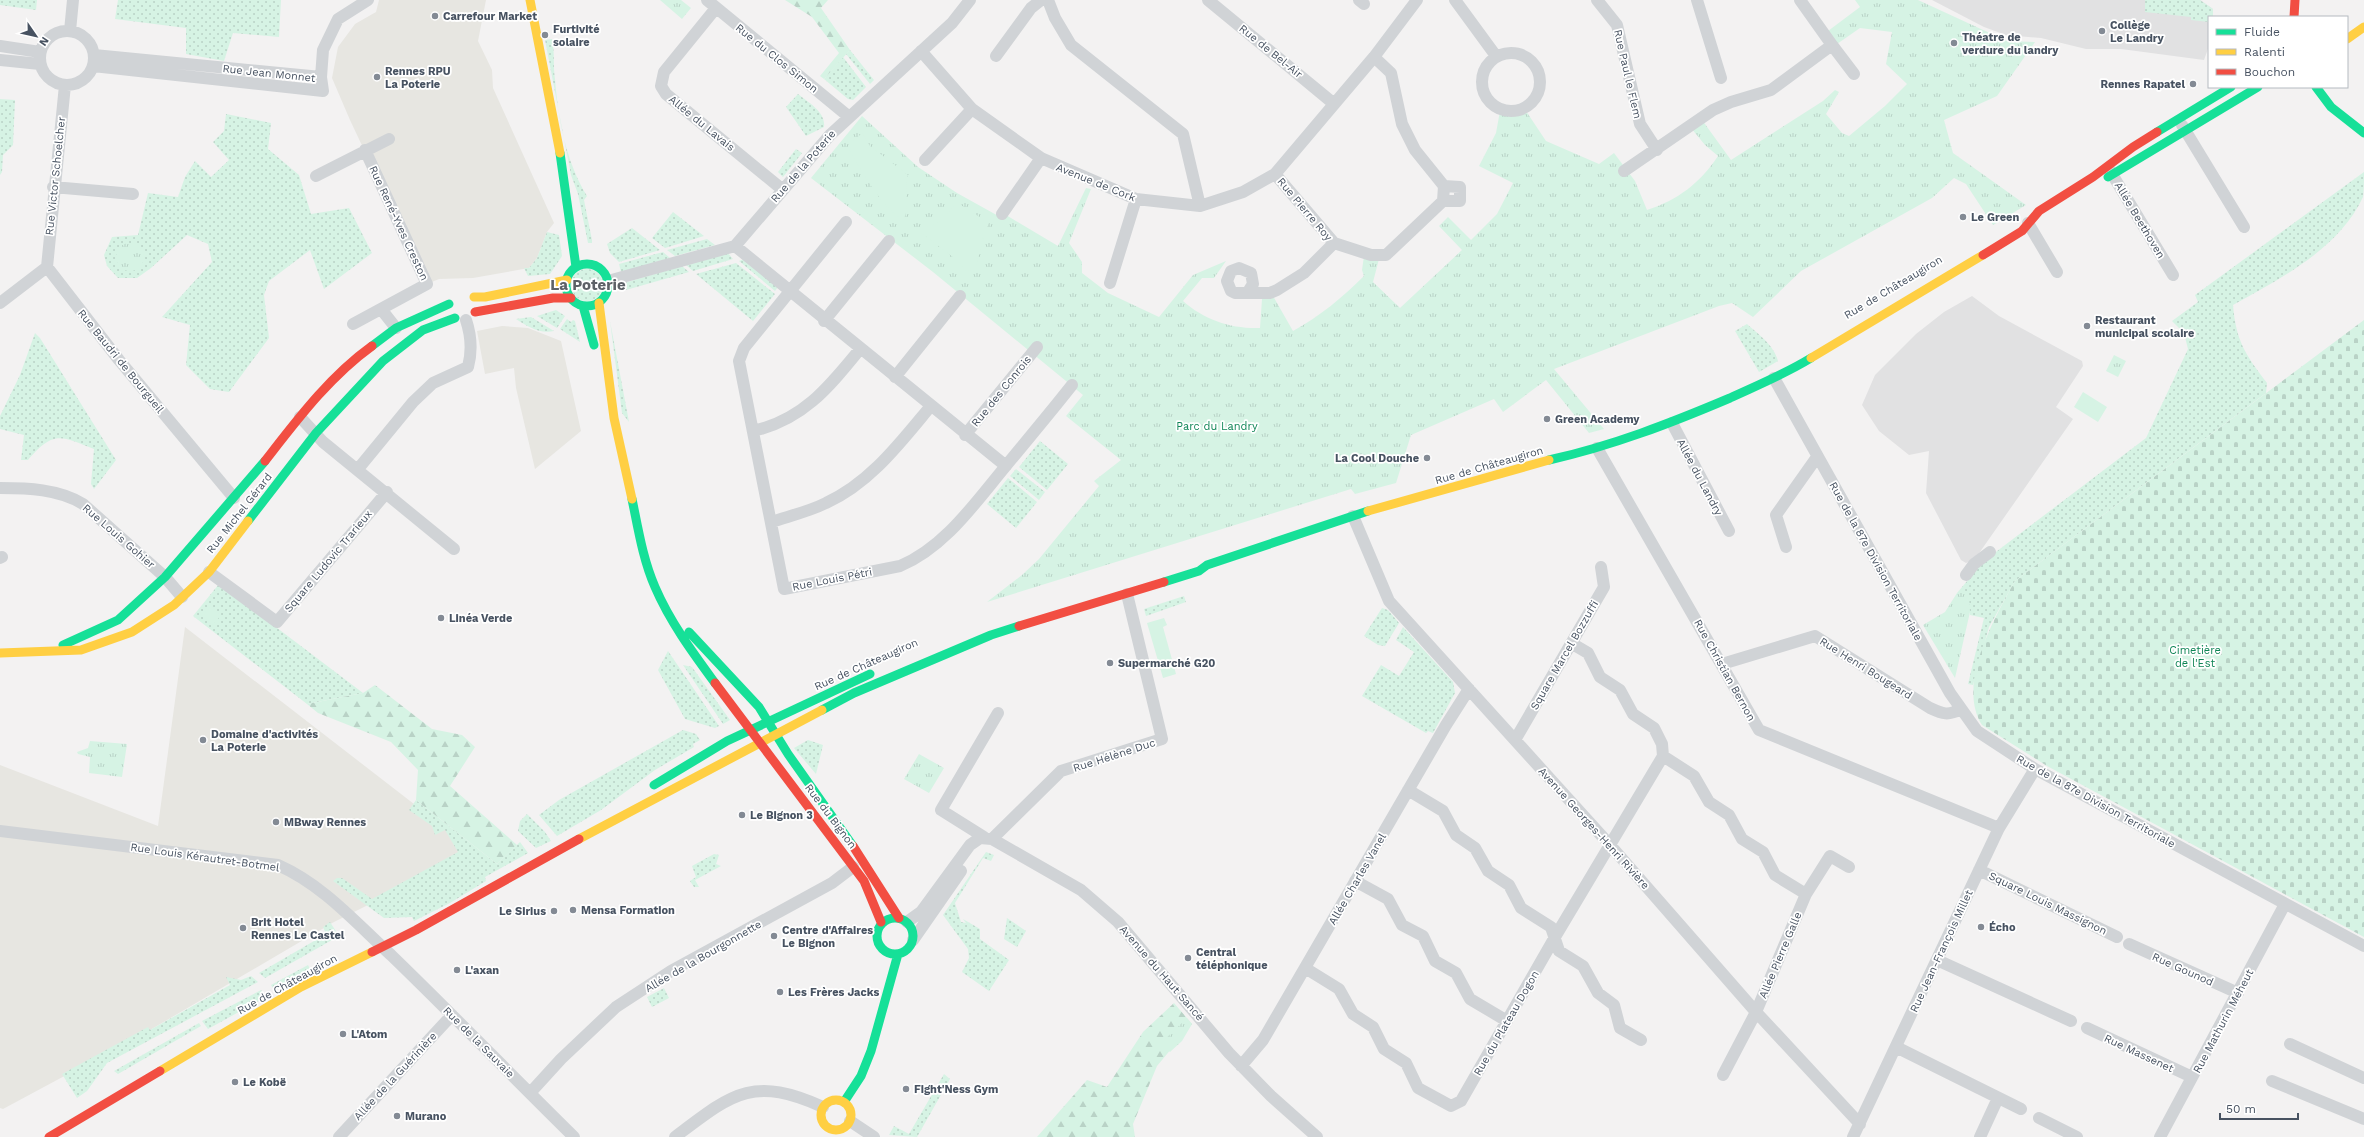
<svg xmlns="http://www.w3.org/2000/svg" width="2364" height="1137" font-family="'Work Sans',sans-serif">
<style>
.commercial{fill:#e7e6e1}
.education{fill:#e1e1e2}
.grass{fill:url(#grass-dots)}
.forest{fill:url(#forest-firs)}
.cemetery{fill:url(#cemetery-stones)}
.park{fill:url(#park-tufts)}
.garden{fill:#d6f3e4}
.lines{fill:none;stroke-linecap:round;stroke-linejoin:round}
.street{stroke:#d0d3d6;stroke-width:12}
.fast{stroke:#16e098;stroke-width:9}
.slow{stroke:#ffcf43;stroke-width:9}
.jam{stroke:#f24e42;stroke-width:9}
.poi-dot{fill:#838a94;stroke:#fff;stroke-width:1.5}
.labels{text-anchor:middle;stroke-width:3.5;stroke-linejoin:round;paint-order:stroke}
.poi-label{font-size:11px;font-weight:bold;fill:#475261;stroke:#fff;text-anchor:start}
.street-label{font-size:11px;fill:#475261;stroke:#fff}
.park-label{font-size:11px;fill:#0f8556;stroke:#fff}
.district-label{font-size:15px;font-weight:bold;fill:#5d6167;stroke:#fff}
</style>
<defs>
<pattern id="grass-dots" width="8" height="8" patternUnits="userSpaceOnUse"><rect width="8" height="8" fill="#d6f3e4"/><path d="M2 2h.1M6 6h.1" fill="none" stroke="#b9d2c6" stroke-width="1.8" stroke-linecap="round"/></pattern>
<pattern id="forest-firs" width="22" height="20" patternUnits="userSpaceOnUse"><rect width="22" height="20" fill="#d6f3e4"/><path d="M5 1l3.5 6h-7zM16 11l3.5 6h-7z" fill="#b9d2c6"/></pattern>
<pattern id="cemetery-stones" width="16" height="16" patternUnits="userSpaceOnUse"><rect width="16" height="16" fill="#d6f3e4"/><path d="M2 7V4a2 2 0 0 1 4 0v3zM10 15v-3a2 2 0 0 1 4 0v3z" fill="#b9d2c6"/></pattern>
<pattern id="park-tufts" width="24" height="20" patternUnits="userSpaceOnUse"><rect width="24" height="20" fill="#d6f3e4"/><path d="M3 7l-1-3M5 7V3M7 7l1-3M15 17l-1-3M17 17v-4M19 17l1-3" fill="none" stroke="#b9d2c6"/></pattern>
</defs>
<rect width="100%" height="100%" fill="#f3f2f2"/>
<!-- commercial -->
<path class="commercial" d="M379 0H486L478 41 492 70 493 88 554 223 547 232 537 258 529 268 473 278 439 279 427 284 350 120 332 78 338 47 355 24 376 12Z
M502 326 528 328 561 341 581 431 535 469 516 388 514 368 485 374 477 331Z
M185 627 467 845 460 855 374 902 334 922 150 1030 3 1109 0 1108V765L158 826Z"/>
<!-- education -->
<path class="education" d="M1932 0H2200L2213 9V17H2209V46L2204 60 2121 49H2086L2041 38 2006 35 1984 27Z
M1972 296 1999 316 2082 361 2083 366 2056 407 2073 419 1975 559 1966 563 1961 560 1926 493 1929 451 1909 455 1879 431 1862 405 1875 375 1916 334 1944 312Z"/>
<!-- grass -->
<path class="grass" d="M0 0H37L36 10 0 5Z
M118 0H281L279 37 233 33 224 61 186 54V28L115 19Z
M2145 0H2200L2213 9V17H2209V22L2191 20V17L2145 12Z
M552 39C555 53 553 66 555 79 558 118 566 162 587 196L584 200 592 240V243H588L578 194 571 175 545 40Z
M850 50 874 80 870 84 846 54Z
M843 57 866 87 853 100 848 99 824 79Z
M798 94C809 103 826 112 824 127L806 136 786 107Z
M0 99 15 100 13 145 3 155 2 172 0 175Z
M226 114 271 123 268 149 299 175 311 214 349 208 372 253 324 289 310 250 269 281 264 295 269 338 229 392 210 389 186 365 190 325 162 317 212 262 208 244 187 235 151 268 137 278H118L107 266 104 255 112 237 138 235 148 193 178 197 185 177 195 161 211 177 229 160 213 142 224 131Z
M796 149 802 153 783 177 778 172Z
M2364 172C2364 179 2364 191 2363 197 2339 249 2281 278 2233 305 2236 341 2245 354 2267 383L2266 393 2015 581 1989 627 1973 685 1968 684 1984 618 1970 615V612L1957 593 1984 561 2146 438 2188 349 2184 333 2172 321 2198 302 2195 295Z
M673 212 704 236 665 248 652 238Z
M632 228 660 250 619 262 610 253 607 244Z
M547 232 559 235 562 256 550 274 528 276 524 268H529L537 258Z
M707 239 715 245 675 256 667 250Z
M663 252 670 258 621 272 619 264Z
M727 252 733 259 693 271 686 265Z
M744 259 778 287 775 291 739 261Z
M736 263 775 294 753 321 696 274Z
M682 266 689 272 626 290 624 283Z
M571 285a16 16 0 1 1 32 0a16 16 0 1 1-32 0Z
M556 310 565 316 557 328 537 316Z
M531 317 554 331C540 334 528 327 516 319Z
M567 319 571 322 573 320 575 321 580 342 560 329Z
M610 321 629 422 622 413Z
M1747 324C1758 334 1774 345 1778 361L1759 372 1735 331Z
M35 333 40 338 116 460 94 489 91 484 94 449C60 436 54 430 28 460H21L24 435 0 429V416L20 375Z
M1040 441 1068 464 1047 490 1019 467Z
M1016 469 1045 492 1039 500 1010 476Z
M1008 478 1037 502 1016 528 987 504Z
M219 584 363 693 307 704 193 616Z
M1184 596 1186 602 1146 616 1144 609Z
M1382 608 1388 610 1399 623 1385 646 1378 645 1364 636Z
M1403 627 1453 682 1455 693 1433 733 1428 731 1426 733 1362 696 1381 665 1399 676 1414 652 1396 640Z
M668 651 719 726 715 728 685 719 658 670Z
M683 665 692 667 730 720 723 724Z
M683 730 696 734 700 740 693 744 694 747 655 770 601 810 557 836 539 815 559 800Z
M808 740 823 745 816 774 794 748Z
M416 800 497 864 520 842 528 853 485 877 486 881 450 903 414 921 412 917 384 918 333 881 337 878H342L372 899 458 852 445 830 435 835 432 826 409 810Z
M527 814 545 832 551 841 536 848 518 831 520 821Z
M986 852 994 855 991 861 983 858 955 903 961 922 966 923 963 919 980 929V939L1009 960 989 991 962 972 969 958 968 949 943 915Z
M714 854 719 855 716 864 721 866 695 880 699 887H694L690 881 696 877 692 866Z
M1007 918 1026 931 1017 947 1004 939Z
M330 922 339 936 265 978 259 973 326 934 323 927Z
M308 965 310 969 280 989 273 988 271 985Z
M251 976 258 982 107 1063 87 1091 77 1098 62 1074 148 1027 150 1030 230 985 226 977 241 980Z
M664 988 669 998 652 1007 647 997Z
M261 990 266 997 208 1029 202 1021Z
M199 1023 201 1026 118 1074 114 1071Z
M944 1074 950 1079 917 1137 889 1135 894 1126 909 1134Z"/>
<!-- forest -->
<path class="forest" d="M785 0H828L821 8 850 50 824 79 820 76 839 53 812 17Z
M375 685 432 729 462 735 475 747 450 786 517 845 497 864 416 800 418 770 391 742 318 713 307 704 363 693Z
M1174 1003 1192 1024 1157 1066 1133 1124 1135 1137H1037L1087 1080 1107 1087 1143 1032Z"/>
<!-- cemetery -->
<path class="cemetery" d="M2364 320V937L2047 766 1982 725C1956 684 1995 617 2015 581Z"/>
<!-- park -->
<path class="park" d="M660 0H681L691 8 682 19Z
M1855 0H1918L2007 41 2035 42 1997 96 1944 120 1953 153 2026 205 1993 225 1966 184 1954 178 1932 198 1801 271 1753 317 1732 303 1719 306 1554 369 1604 429 1589 433 1546 380 1503 412 1494 399 1411 435 1396 483 1355 494 1351 489 987 602 1022 575 1039 559 1099 486 1094 481 1121 460 1066 416 1083 395 933 272 811 178 862 116 918 167 957 193 1002 218 1006 215 1058 246 1086 188 1091 189 1069 243 1082 262V273L1108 293 1159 317 1193 275 1226 261 1214 278H1202L1183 301C1204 320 1232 329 1260 328L1262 299 1273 296 1293 331C1320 316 1342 298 1364 276L1362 270 1364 256 1379 259 1373 282 1400 308 1462 250 1439 226 1448 217 1471 240 1497 214 1513 183 1479 166 1496 133 1500 111 1513 113 1524 108 1546 141 1599 164 1614 153 1635 181 1647 210C1678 200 1700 183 1718 156L1705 145 1691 128 1702 120 1731 160 1823 101 1835 90 1839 92 1826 114 1842 133 1849 136 1885 106 1907 84 1886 64 1892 32 1860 28 1837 44 1828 31 1860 7Z
M116 257a14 14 0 1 1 28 0a14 14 0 1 1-28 0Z
M2114 355 2126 361 2118 377 2106 371Z
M1957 593H1963L1969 597 1970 612 1955 678 1923 625 1945 612Z
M90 741 127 744 122 777 89 773 90 757 78 754 77 752 88 748Z
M919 754 944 768 929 793 904 779Z
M1187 1018 1192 1024 1182 1041 1170 1052 1161 1043Z"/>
<!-- garden -->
<path class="garden" d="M862 133 870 146 908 175C903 189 911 209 903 220 879 204 864 174 849 150L850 144Z
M956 202 989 223 982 237 984 240 974 271 965 270 954 258 920 232 922 227C940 225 947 217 956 202Z
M2083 392 2107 407 2098 422 2074 407Z
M210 606 221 615 213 625 202 616Z
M1164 618 1167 625 1163 627 1176 674 1163 678 1147 623Z"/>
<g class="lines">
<!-- street -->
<path class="street" d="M707 0 848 116
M1048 0 1055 18 1071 45 1183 134 1200 206
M1208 0 1333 103
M1359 0 1364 4
M1455 0 1496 56
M1597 0 1617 25 1640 124 1657 150
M1697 0 1721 78
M716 8 664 72 661 86 666 94 783 190
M70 31 73 0
M40 58a27 27 0 1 1 54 0a27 27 0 1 1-54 0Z
M1832 45 1854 74
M0 46 40 52
M921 51 972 109 1041 158 1136 199 1200 206 1243 192 1275 174 1374 57 1417 0
M1482 82a29 29 0 1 1 58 0a29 29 0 1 1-58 0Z
M94 55 321 77
M996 56 1031 8 1041 0
M1374 57 1391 73 1402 124 1415 150 1444 186
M0 60 40 64
M93 66 323 91 321 77 323 50 338 19 368 0
M2182 125 2244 227
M925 160 972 109
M2109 169 2173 275
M1624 171 1713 110 1731 102 1771 90 1832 45 1800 0
M1275 174 1334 243 1371 255H1386L1443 201
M316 176 389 139
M1444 186 1460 187V201H1443Z
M53 187 133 194
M1002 214 1041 158
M846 222 744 348 739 361 784 589 900 566C944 548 975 503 1005 467 1027 440 1050 413 1072 385
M2028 223 2057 272
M735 246 1006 466
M47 267 65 85
M608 281 735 246 830 135 952 23 970 0
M1110 283 1136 199
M1248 292 1253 284 1251 273 1239 268 1231 271 1227 281 1231 291 1235 293H1270L1277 290 1304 273 1334 243
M0 303 47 267 119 360 234 498
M381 309 396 328
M824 321 889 241
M353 324 427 284 365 150
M895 377 960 296
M1774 378 1950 693 1977 731 2035 769 2364 946
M300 417 323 442 454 549
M1672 423 1729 531
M753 431C803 420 829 387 860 349
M965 435 1037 347
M1597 448 1759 730 1999 828
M358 469 413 402 433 383 468 367C472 352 471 335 466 320
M0 488C27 488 59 489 83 504L165 577 182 597
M1353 516 1389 601 1610 845 1756 1012 1860 1124
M771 522C789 516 808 512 826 503 870 483 900 443 930 407
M1786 547 1776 515 1817 457
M0 558 2 557
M209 572 277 622 387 492
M1966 575 1974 564 1990 552
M1571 643 1588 653 1600 677 1620 690 1633 714 1654 728 1662 744 1663 756 1694 776 1709 802 1729 815 1742 839 1763 852 1775 875 1806 894
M1722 664 1815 636 1930 708C1943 714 1948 716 1961 709
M1515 740 1604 587 1601 567
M1408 790 1443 811 1456 835 1475 848 1488 871 1509 885 1521 908 1551 927 1559 951 1583 966 1598 993 1614 1005 1620 1028 1641 1040
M0 831 278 865C323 885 355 922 391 955 453 1015 513 1077 574 1137
M984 837 941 810 998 713
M992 839 1061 771 1162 739 1127 594
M1979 870 2117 937
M1355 881 1388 899 1402 925 1423 936 1435 961 1456 973 1470 999 1507 1021
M907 922 921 912 970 845 980 838 992 839 1081 890 1118 922 1229 1053 1271 1096 1317 1137
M913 940 961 871
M2129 944 2238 993
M1937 960 2071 1021
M1305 968 1339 989 1353 1014 1373 1027 1384 1049 1406 1063 1418 1088 1451 1106 1461 1101 1555 937 1663 756
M2087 1028 2192 1077
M2290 1044 2364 1078
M1896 1047 2021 1109
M1241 1066 1263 1040 1446 725 1469 689
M1723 1075 1756 1012 1806 894 1830 856 1849 867
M2272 1081 2364 1119
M530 1093 561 1059 616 1007 671 971 832 883 853 867
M2039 1118 2077 1137
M850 1121 874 1137
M339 1137 452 1015
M675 1137C732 1094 752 1075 823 1107
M1853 1137 1999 828 2035 769
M1980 1137 1998 1098
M2160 1137 2285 904"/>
<!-- fast -->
<path class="fast" d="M2316 87 2331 107 2364 133
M2157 132 2231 87
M560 153 576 267
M2108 177 2258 87
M566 285a21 21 0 1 1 42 0a21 21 0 1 1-42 0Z
M583 306 594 345
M372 346 396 328 449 304
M1549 460C1612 446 1671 423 1730 398 1758 385 1785 374 1811 358
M632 499C638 528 643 560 655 587 670 622 693 653 715 683
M248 521 316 433 383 361 423 330 455 318
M1164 582 1199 571 1207 565 1368 511
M689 632 759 707 788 754 853 846
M63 645 118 620 165 577 265 461
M822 710 854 693 991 635 1019 626
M654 785 727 741 870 674
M877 936a18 18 0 1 1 36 0a18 18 0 1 1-36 0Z
M844 1102 861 1076 871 1051 898 954"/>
<!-- slow -->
<path class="slow" d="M530 0 560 153
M2347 39 2364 27
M474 297H485L567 280
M599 303 614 418 632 499
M1811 358 1983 255
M1368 511 1549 460
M0 653 81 650 132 632 174 605 209 572 248 521
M579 839 822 710
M160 1071 301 987 372 952
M821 1115a15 15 0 1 1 30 0a15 15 0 1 1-30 0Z"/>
<!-- jam -->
<path class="jam" d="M2294 17 2295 0
M1983 255 2022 231 2039 211 2093 177 2133 147 2157 132
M475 312 553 298H571
M265 461C297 420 329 377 372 346
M1019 626 1164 582
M715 683 864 881 881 922
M853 846 899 918
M372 952 416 930 579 839
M49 1137 160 1071"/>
</g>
<!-- markers -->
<g class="poi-dot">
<circle cx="435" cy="16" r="4"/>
<circle cx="2102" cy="31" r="4"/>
<circle cx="545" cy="35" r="4"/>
<circle cx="1954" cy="43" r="4"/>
<circle cx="377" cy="77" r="4"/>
<circle cx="2193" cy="84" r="4"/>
<circle cx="1963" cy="217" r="4"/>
<circle cx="2087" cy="326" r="4"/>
<circle cx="1547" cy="419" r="4"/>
<circle cx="1427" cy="458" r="4"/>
<circle cx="441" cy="618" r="4"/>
<circle cx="1110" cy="663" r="4"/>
<circle cx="203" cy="740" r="4"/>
<circle cx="742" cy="815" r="4"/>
<circle cx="276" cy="822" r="4"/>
<circle cx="573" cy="910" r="4"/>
<circle cx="554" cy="911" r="4"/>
<circle cx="1981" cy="927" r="4"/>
<circle cx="243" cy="928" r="4"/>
<circle cx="774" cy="936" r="4"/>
<circle cx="1188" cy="958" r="4"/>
<circle cx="457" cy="970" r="4"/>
<circle cx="780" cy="992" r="4"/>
<circle cx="343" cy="1034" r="4"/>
<circle cx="235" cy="1082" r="4"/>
<circle cx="906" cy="1089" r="4"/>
<circle cx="397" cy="1116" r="4"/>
</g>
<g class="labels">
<!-- poi labels -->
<g class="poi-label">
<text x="443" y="20">Carrefour Market</text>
<text x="2110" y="29">Collège<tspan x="2110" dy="13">Le Landry</tspan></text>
<text x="553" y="33">Furtivité<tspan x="553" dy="13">solaire</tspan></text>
<text x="1962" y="41">Théatre de<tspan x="1962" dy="13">verdure du landry</tspan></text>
<text x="385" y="75">Rennes RPU<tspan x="385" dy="13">La Poterie</tspan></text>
<text x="2185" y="88" text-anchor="end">Rennes Rapatel</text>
<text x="1971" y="221">Le Green</text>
<text x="2095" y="324">Restaurant<tspan x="2095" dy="13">municipal scolaire</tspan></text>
<text x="1555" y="423">Green Academy</text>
<text x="1419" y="462" text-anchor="end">La Cool Douche</text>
<text x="449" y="622">Linéa Verde</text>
<text x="1118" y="667">Supermarché G20</text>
<text x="211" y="738">Domaine d'activités<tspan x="211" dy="13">La Poterie</tspan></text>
<text x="750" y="819">Le Bignon 3</text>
<text x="284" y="826">MBway Rennes</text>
<text x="581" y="914">Mensa Formation</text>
<text x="546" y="915" text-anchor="end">Le Sirius</text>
<text x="251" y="926">Brit Hotel<tspan x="251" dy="13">Rennes Le Castel</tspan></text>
<text x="1989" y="931">Écho</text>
<text x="782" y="934">Centre d'Affaires<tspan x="782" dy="13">Le Bignon</tspan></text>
<text x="1196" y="956">Central<tspan x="1196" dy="13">téléphonique</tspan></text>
<text x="465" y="974">L'axan</text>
<text x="788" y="996">Les Frères Jacks</text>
<text x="351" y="1038">L'Atom</text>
<text x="243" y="1086">Le Kobë</text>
<text x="914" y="1093">Fight'Ness Gym</text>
<text x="405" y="1120">Murano</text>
</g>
<!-- street labels -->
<g class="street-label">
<text transform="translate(1271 51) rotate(39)" y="4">Rue de Bel-Air</text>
<text transform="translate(777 58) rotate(39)" y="4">Rue du Clos Simon</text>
<text transform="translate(269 73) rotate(6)" y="4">Rue Jean Monnet</text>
<text transform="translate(1628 74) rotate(77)" y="4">Rue Paul le Flem</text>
<text transform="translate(702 123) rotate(39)" y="4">Allée du Lavais</text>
<text transform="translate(803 166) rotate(-49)" y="4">Rue de la Poterie</text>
<text transform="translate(55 176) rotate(-84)" y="4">Rue Victor Schoelcher</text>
<text transform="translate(1096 182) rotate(22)" y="4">Avenue de Cork</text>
<text transform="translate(1305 209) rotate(50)" y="4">Rue Pierre Roy</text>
<text transform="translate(2140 220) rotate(59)" y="4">Allée Beethoven</text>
<text transform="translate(399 223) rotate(65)" y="4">Rue René-Yves Creston</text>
<text transform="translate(1893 287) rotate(-31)" y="4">Rue de Châteaugiron</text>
<text transform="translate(121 361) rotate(51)" y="4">Rue Baudri de Bourgueil</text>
<text transform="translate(1001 391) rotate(-51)" y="4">Rue des Conrois</text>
<text transform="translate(1489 465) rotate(-16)" y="4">Rue de Châteaugiron</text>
<text transform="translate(1700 477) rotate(62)" y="4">Allée du Landry</text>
<text transform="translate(239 513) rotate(-52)" y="4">Rue Michel Gérard</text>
<text transform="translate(119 536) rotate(41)" y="4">Rue Louis Gohier</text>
<text transform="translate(328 561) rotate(-50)" y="4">Square Ludovic Trarieux</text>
<text transform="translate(1876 561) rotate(61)" y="4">Rue de la 87e Division Territoriale</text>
<text transform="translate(832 579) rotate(-11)" y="4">Rue Louis Pétri</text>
<text transform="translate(1564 655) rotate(-60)" y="4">Square Marcel Bozzuffi</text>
<text transform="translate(866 664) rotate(-24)" y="4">Rue de Châteaugiron</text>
<text transform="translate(1866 668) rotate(32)" y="4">Rue Henri Bougeard</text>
<text transform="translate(1725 670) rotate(61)" y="4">Rue Christian Bernon</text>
<text transform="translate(1114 755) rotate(-18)" y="4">Rue Hélène Duc</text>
<text transform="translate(2096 801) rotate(29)" y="4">Rue de la 87e Division Territoriale</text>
<text transform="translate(831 816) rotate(53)" y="4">Rue du Bignon</text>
<text transform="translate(1594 828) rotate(48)" y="4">Avenue Georges-Henri Rivière</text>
<text transform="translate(205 857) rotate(8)" y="4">Rue Louis Kérautret-Botmel</text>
<text transform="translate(1357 879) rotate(-60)" y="4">Allée Charles Vanel</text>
<text transform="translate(2048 903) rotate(26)" y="4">Square Louis Massignon</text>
<text transform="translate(1941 951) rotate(-65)" y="4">Rue Jean-François Millet</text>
<text transform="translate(1780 955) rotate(-67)" y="4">Allée Pierre Galle</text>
<text transform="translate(703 956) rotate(-30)" y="4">Allée de la Bourgonnette</text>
<text transform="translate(2183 969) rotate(24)" y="4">Rue Gounod</text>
<text transform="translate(1162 973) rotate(49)" y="4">Avenue du Haut Sancé</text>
<text transform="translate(287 984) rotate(-29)" y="4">Rue de Châteaugiron</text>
<text transform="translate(2223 1021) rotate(-62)" y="4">Rue Mathurin Méheut</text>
<text transform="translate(1506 1023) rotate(-60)" y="4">Rue du Plateau Dogon</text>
<text transform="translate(479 1042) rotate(45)" y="4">Rue de la Sauvaie</text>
<text transform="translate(2139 1053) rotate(25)" y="4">Rue Massenet</text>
<text transform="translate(395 1076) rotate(-47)" y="4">Allée de la Guérinière</text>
</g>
<!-- park labels -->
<g class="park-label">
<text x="1217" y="430">Parc du Landry</text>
<text x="2195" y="654">Cimetière<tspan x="2195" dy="13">de l'Est</tspan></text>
</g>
<!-- district labels -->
<g class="district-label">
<text x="588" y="290">La Poterie</text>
</g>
</g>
<!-- legend -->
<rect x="2208" y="16" width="140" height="72" fill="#ffffff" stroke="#b5bac0"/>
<rect x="2216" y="29" width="20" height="6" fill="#16e098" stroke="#b5bac0"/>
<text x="2244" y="36" font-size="12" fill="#475261">Fluide</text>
<rect x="2216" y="49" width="20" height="6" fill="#ffcf43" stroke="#b5bac0"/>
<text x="2244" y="56" font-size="12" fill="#475261">Ralenti</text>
<rect x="2216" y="69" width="20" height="6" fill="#f24e42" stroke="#b5bac0"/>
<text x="2244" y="76" font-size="12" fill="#475261">Bouchon</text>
<!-- north arrow -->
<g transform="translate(36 36) rotate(124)" stroke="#ffffff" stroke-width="3" paint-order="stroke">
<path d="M0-3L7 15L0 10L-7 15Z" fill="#475261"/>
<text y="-6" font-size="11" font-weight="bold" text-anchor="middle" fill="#475261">N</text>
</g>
<!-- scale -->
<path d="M2220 1113v6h78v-6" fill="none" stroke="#475261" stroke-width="2"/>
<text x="2226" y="1113" font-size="12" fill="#475261" stroke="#ffffff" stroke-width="3" paint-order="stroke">50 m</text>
</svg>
